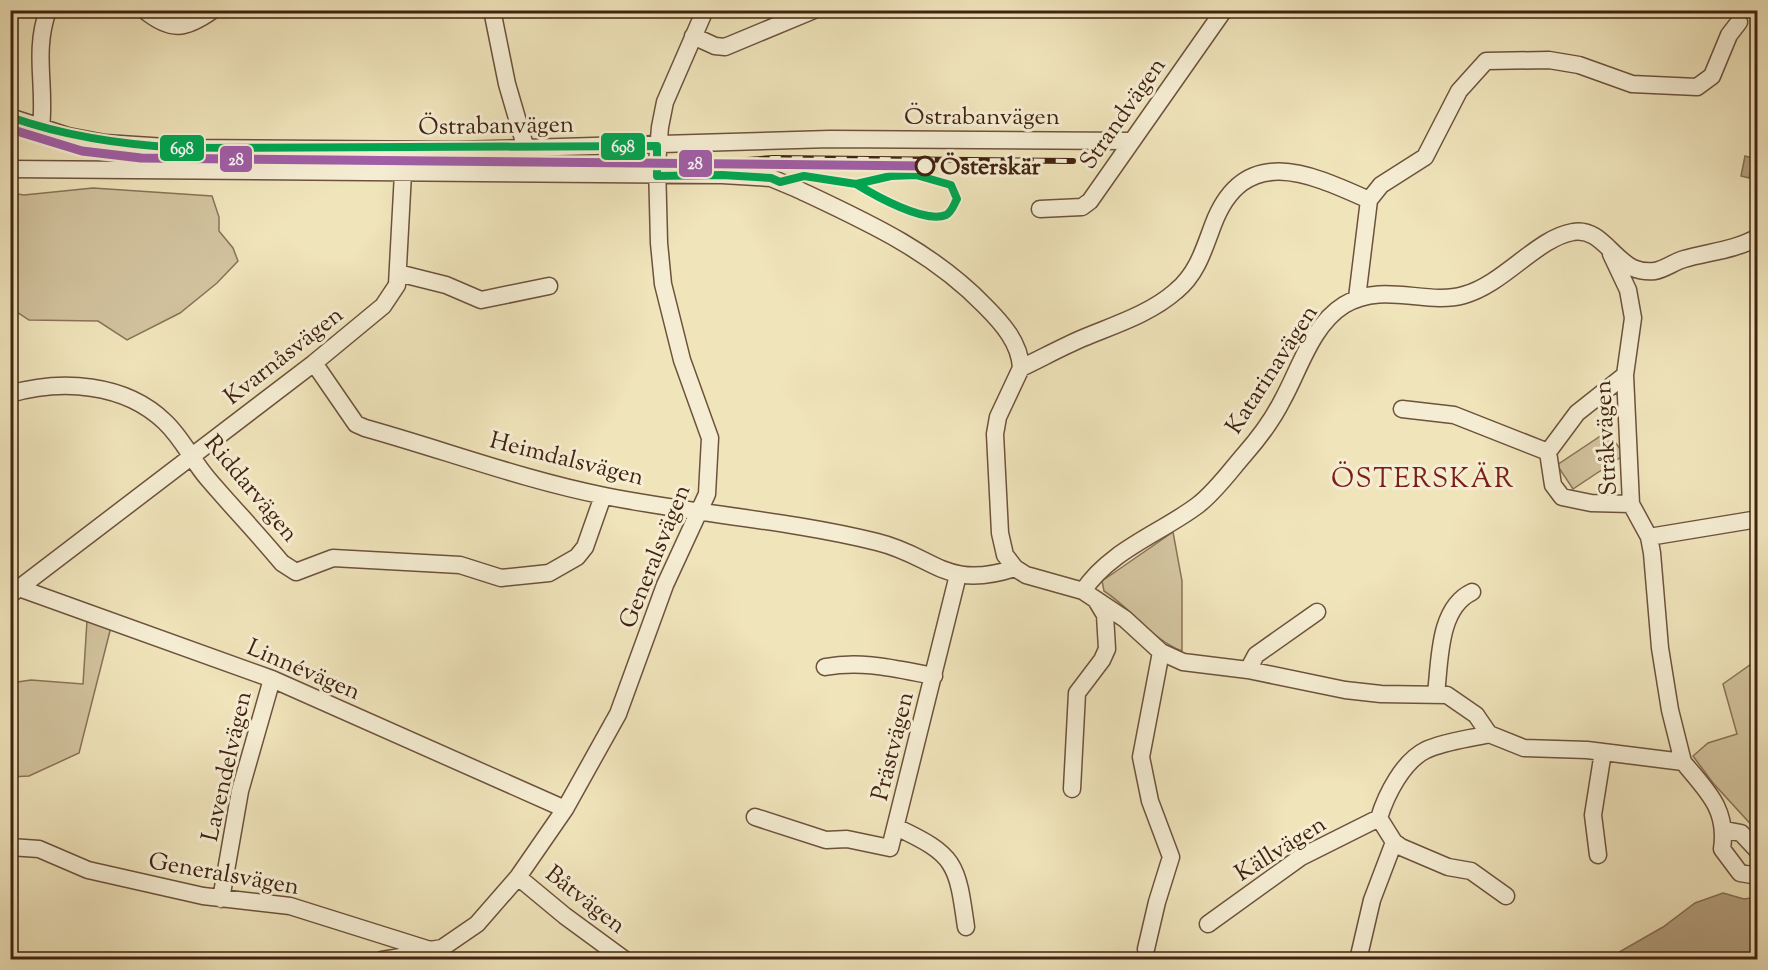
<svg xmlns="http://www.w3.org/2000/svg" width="1768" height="970" font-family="'Sorts Mill Goudy',serif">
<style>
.green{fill:#d2c39e;stroke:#8a7258;stroke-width:1.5}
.water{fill:#b4a281;stroke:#866f54;stroke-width:1.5}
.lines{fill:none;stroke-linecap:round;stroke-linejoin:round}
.minor-casing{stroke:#6d523c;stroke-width:19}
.minor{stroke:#f5edd3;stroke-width:16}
.rail-casing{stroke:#412211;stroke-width:6}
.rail{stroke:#f5edd3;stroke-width:4;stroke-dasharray:11;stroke-linecap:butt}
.bus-1-casing{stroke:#f5edd3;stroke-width:12}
.bus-1{stroke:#00a651;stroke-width:8}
.rail-1-casing{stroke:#f5edd3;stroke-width:14}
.rail-1{stroke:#a05ea6;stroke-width:9}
.stop-dot{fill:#f5edd3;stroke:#412211;stroke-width:3}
.labels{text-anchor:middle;stroke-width:6;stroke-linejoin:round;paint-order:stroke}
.street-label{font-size:24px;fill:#412211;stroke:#f5edd3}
.stop-label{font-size:24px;font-weight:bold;fill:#412211;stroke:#f5edd3;text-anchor:start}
.quarter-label{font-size:27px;letter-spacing:1.5px;fill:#7a1f14;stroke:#f5edd3}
.line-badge{stroke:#f5edd3;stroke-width:2}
.badge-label{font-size:16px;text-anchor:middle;font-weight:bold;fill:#fff}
</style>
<rect width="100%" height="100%" fill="#f0e4bb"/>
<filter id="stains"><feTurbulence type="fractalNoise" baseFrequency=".00333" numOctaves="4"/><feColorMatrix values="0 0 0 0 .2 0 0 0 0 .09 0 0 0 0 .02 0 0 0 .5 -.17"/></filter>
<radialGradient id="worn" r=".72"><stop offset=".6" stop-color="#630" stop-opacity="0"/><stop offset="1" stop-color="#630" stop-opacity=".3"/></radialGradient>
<!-- green -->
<path class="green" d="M93 188 212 196 219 217V231L233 248 238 261 217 283 180 313 127 340 98 321 29 320 11 308 14 262 11 260V193L24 195Z
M1608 431 1624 455 1573 489 1557 465Z
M1173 532 1182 581V651C1151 639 1132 609 1104 591L1102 581Z
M87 621 111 627 79 753 29 776 11 777V683L31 680 83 684Z
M1757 660V831L1713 783 1693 756 1708 743 1737 734 1723 684Z"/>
<!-- water -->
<path class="water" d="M1745 156 1753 158 1749 178 1741 176Z
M1723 893 1744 899 1757 897V959H1607L1663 927 1695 903Z"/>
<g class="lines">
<defs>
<path id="minor" d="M144 10C171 32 185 30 213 10
M492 10 507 84 526 149
M693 36 715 46 725 47 814 10
M10 117 68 136 105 143 182 148 456 150 830 139 1130 141
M41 127C46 86 33 52 48 10
M10 169 722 175 771 178 795 188C865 221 931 250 985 306 1002 323 1020 343 1021 368L998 417 995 434 1000 533 1005 555 1015 568 1026 575 1083 591 1125 619 1161 652 1183 662 1248 670 1345 690 1381 694 1447 695 1476 715 1489 734 1524 748 1587 750 1683 762C1707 791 1728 809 1722 849L1740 873 1758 876
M1040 209 1082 207 1090 201 1224 10
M1611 254 1628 290 1633 318 1625 375 1631 504 1649 537 1652 553 1660 648 1670 710 1683 762
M398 273 446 285 481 300 549 286
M1357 298 1369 200 1381 185 1425 157 1459 91 1486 61 1549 60 1579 65 1632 84 1697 87 1712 76 1729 35 1739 22
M314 363 356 424 365 428C444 450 524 480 605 496 695 514 788 520 877 542 935 556 945 591 1015 568
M1021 368C1042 358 1062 347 1083 338 1114 325 1150 314 1176 291 1197 274 1204 249 1213 225 1244 143 1309 173 1369 200
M1625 375 1577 413 1548 452 1553 485 1562 497 1591 503 1631 504
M10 394C61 379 125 383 165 422 183 439 193 462 209 480 233 508 258 534 282 563L296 572 333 558 460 565 501 578 549 573 577 557 585 547 603 496
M1402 409 1454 415 1548 452
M1649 537 1758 519
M19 588 272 679 565 809
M1083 591C1110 550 1161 533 1198 505 1216 491 1230 471 1244 455 1259 438 1273 419 1283 399 1300 368 1312 325 1344 305 1383 281 1426 306 1464 295 1504 284 1537 238 1573 232 1599 227 1612 258 1633 268 1640 271 1647 272 1655 271 1665 269 1674 262 1684 259 1708 252 1736 250 1758 237
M10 595 314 363 383 306 397 285 403 173
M825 667C863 660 896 669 934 676
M1248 670 1256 655 1317 612
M1436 694C1440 661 1438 608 1472 592
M1072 789 1077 693 1102 660 1107 649 1105 615 1096 600
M755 817 826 840 847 839 890 848 958 575
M896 827C956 855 957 863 966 927
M1725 830 1741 833 1758 851
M1394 842 1401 847 1448 867 1471 871 1506 896
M10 847 39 849 88 870 203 896 290 906 430 950 442 948 477 924 518 877 565 809 618 714 665 585 707 494 710 438 682 360 663 284 659 243 657 164 660 127 665 102 705 10
M1598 855 1593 815 1603 752
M518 877 565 916 625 960
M221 899 240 791 272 679
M1208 924 1301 857 1379 818
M1146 949 1157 902 1171 857 1150 801 1141 757 1161 652
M382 960 401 957 419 947
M1358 960 1372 900 1394 842 1379 818C1386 795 1403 761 1426 750 1446 741 1469 739 1489 734"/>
</defs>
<!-- minor casing -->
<use href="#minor" class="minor-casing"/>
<!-- minor -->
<use href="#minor" class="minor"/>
<defs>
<path id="rail" d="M682 165 773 158 1073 161"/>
</defs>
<!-- rail casing -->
<use href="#rail" class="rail-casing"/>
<!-- rail -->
<use href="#rail" class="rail"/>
<defs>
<path id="bus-1" d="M10 117C67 137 123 145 183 148L657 146V176L722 175 771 178 780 182 804 176 856 184
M916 175 951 185 957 199C954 204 952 212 946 215 925 224 874 195 856 184L891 176Z"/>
</defs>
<!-- bus-1 casing -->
<use href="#bus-1" class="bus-1-casing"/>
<!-- bus-1 -->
<use href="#bus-1" class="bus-1"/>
<defs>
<path id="rail-1" d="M10 129 82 151 141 158 925 166"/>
</defs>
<!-- rail-1 casing -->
<use href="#rail-1" class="rail-1-casing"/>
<!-- rail-1 -->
<use href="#rail-1" class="rail-1"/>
</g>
<!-- markers -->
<circle class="stop-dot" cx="925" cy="166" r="9"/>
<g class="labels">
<!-- street labels -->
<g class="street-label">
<text transform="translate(1122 113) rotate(-55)" y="8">Strandvägen</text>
<text x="982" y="124">Östrabanvägen</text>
<text transform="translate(496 125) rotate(-1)" y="8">Östrabanvägen</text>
<text transform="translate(283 355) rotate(-38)" y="8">Kvarnåsvägen</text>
<text transform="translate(1271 369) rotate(-57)" y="8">Katarinavägen</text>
<text transform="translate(1605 438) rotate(-93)" y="8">Stråkvägen</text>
<text transform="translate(567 458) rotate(14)" y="8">Heimdalsvägen</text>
<text transform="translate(252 488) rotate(50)" y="8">Riddarvägen</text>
<text transform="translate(654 556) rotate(-68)" y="8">Generalsvägen</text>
<text transform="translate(304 669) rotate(23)" y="8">Linnévägen</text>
<text transform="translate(892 746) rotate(-76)" y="8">Prästvägen</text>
<text transform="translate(226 766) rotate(-77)" y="8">Lavendelvägen</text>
<text transform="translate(1280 848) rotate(-32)" y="8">Källvägen</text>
<text transform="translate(224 873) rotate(10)" y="8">Generalsvägen</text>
<text transform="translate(586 899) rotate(38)" y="8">Båtvägen</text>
</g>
<!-- stop labels -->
<g class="stop-label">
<text x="940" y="174">Österskär</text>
</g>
<!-- quarter labels -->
<g class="quarter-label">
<text x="1423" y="487">ÖSTERSKÄR</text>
</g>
</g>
<g class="line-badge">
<rect x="600" y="132" width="46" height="29" rx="6" fill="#00a651"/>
<rect x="159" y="134" width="46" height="28" rx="6" fill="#00a651"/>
<rect x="219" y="145" width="34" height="28" rx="6" fill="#a05ea6"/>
<rect x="678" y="149" width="35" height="29" rx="6" fill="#a05ea6"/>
</g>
<g class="badge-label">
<text x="623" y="152">698</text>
<text x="182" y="154">698</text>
<text x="236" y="165">28</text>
<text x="695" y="169">28</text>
</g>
<!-- margin -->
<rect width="1768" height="970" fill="none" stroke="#f0e4bb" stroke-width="36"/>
<rect x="12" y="12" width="1744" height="946" fill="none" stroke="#412211" stroke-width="3"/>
<rect x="18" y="18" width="1732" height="934" fill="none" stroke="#412211" stroke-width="1.5"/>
<rect width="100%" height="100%" filter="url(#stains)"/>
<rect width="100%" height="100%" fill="url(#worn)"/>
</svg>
